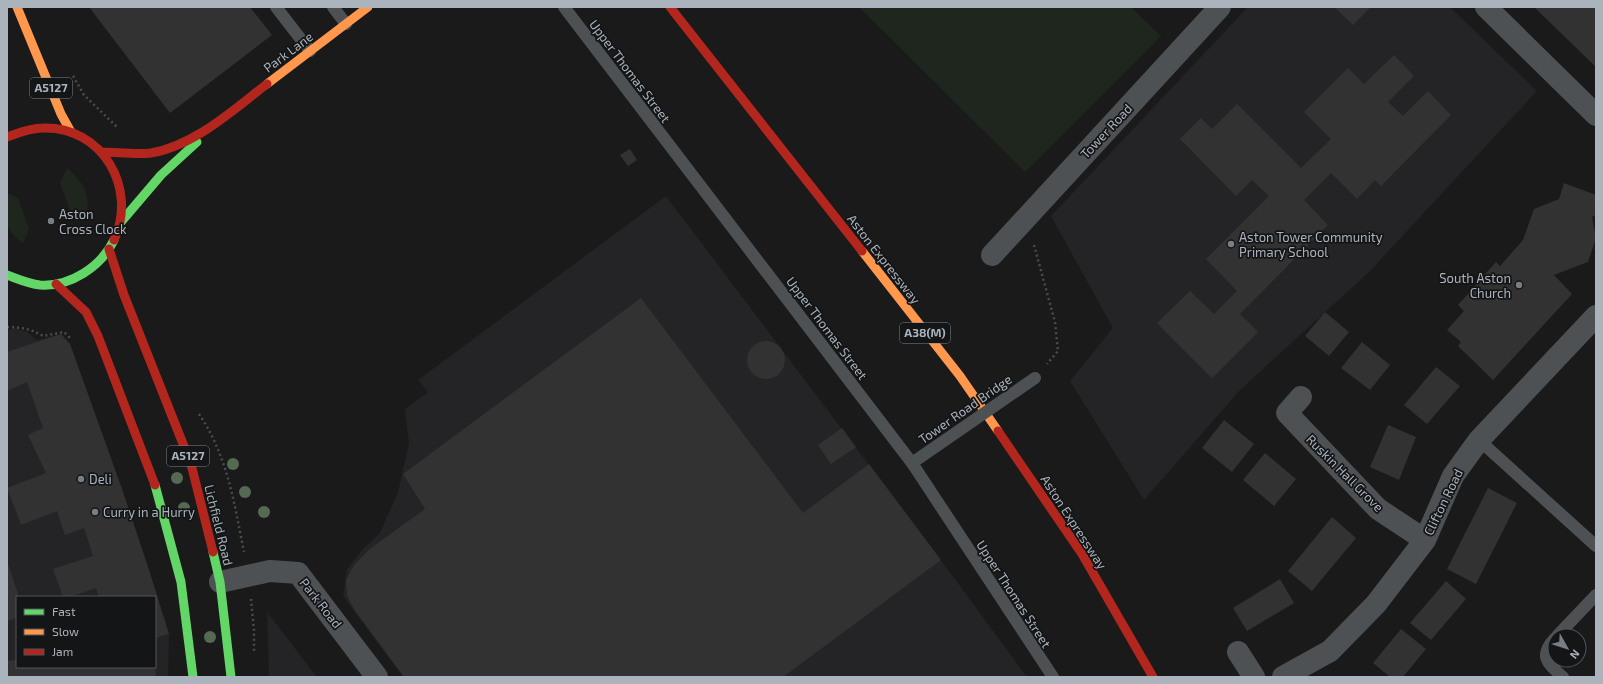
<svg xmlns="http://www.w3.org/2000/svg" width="1603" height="684" font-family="'Exo 2',sans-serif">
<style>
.built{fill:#242427;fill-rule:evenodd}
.green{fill:#1e261e}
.building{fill:#323233}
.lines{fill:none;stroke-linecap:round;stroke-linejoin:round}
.path{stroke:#4a4c4e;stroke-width:2.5;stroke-dasharray:2 3;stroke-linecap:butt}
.lane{stroke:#4e5154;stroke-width:12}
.street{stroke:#4e5154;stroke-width:22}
.fast{stroke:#63d668;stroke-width:9}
.slow{stroke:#ff974d;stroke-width:9}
.jam{stroke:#b3261e;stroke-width:9}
.lane-bridge{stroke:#4e5154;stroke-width:12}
.tree{fill:#556953}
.poi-dot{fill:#787e84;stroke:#141517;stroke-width:1.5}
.labels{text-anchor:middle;stroke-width:3.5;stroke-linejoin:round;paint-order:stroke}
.shield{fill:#141517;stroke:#7e848a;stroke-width:1}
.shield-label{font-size:12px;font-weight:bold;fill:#abb4bc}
.street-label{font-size:13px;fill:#abb4bc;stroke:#141517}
.poi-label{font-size:13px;fill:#abb4bc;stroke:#141517;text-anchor:start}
</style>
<rect width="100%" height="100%" fill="#1a1a1b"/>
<!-- built -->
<path class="built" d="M1248 7H1450L1537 91 1369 272 1240 390 1144 500 1070 381 1113 328 1051 216Z
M666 196 949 571 1027 677H403L343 596 347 569 363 549 380 533 398 492 409 443 405 409 428 392 418 380Z
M14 328 27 332 37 340 61 334 70 344 122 489 149 570 169 634 168 677H7V330ZM17 597H155V667H17Z
M267 612 317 677H269Z"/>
<!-- green -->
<path class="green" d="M859 7H1131L1161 36 1025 172Z
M67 168C85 183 91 196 86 220L71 213 60 183Z
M7 193 18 198 29 229 23 243C1 227 7 218 7 193Z"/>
<!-- building -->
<path class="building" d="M89 7H250L272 35 170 113Z
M1334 7H1371L1353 25Z
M1534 7H1596V67Z
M1394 55 1414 76 1388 102 1403 116 1428 91 1451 115 1381 186 1375 180 1357 199 1331 173 1304 200 1328 225 1240 314 1258 332 1212 378 1157 323 1190 291 1214 314 1237 291 1206 259 1269 196 1252 180 1236 196 1180 139 1201 118 1212 129 1237 104 1301 168 1331 139 1304 112 1348 68 1364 84Z
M630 149 637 160 628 166 620 155Z
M1564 183 1596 195V215L1592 217 1596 238 1588 262 1554 275 1572 294 1493 380 1458 346 1461 342 1447 330 1464 311 1458 305 1496 262 1500 266 1523 240 1534 209 1559 199Z
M52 218 54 223 49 225 47 219Z
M641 298 803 513 869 464 941 560 783 677H404L356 612 347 596 346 580 354 565 371 548 425 509 403 474Z
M1325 312 1349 332 1329 356 1305 336Z
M61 334 70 344 122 489 149 570 169 634 155 638V597H99L96 588 69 597H63L53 569 93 556 84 528 65 535 57 511 21 525 7 488 46 473 28 435 43 428 27 382 7 391V352Z
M747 360a19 19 0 1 1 38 0a19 19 0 1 1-38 0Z
M1362 342 1390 365 1370 390 1341 368Z
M1436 367 1460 386 1427 424 1404 405Z
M1224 420 1254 444 1232 472 1202 448Z
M1388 425 1416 437 1399 480 1370 467Z
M842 428 856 447 831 464 818 445Z
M1265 453 1296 479 1274 506 1243 480Z
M1488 488 1517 503 1476 584 1447 569Z
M1332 517 1356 538 1312 591 1288 571Z
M7 561 19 597H17V618L7 621Z
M1280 579 1294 603 1247 631 1233 608Z
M1446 581 1466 599 1431 640 1410 623Z
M1401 629 1426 649 1403 677H1390L1373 663Z
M17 660V667H155L156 677H7V661Z"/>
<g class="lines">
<!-- path -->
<path class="path" d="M73 76 84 95 118 128
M1034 245 1055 322 1058 351 1047 364
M7 327C21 327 31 329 43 336L64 332 71 339
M199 414C228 457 234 503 244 552
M251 599 254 630V652"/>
<!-- lane -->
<path class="lane" d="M276 7 310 51
M333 7 346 24
M564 7 912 463 1053 677
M1479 440 1596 546
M1557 636 1596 595
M1555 638C1538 656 1547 663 1563 677"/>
<!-- street -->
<path class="street" d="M1486 7 1596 115
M992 255 1220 7
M1301 397 1287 413 1378 509 1425 540
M220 582 270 571 298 573 377 677
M1238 652 1254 677
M1283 677 1330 651 1376 604 1425 540 1453 476 1479 440 1596 316"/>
<!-- fast -->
<path class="fast" d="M121 222 161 175 197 142
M7 275C18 279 29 284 40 285 70 287 101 267 114 240
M155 485 181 582 193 677
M213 552 220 582 231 677"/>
<!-- slow -->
<path class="slow" d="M17 7 61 114 71 132
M267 84 368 7
M862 251 960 376 998 431"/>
<!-- jam -->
<path class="jam" d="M670 7 862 251
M7 137C18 133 30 128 43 128 102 126 138 188 114 240
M101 152C116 152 136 155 151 153 194 146 233 110 267 84
M109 249 124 295 191 464 213 552
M56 284 86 312 98 336 155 485
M998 431 1082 554 1153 677"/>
<!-- lane-bridge -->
<path class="lane-bridge" d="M912 463 1035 378"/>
</g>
<!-- trees -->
<g class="tree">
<circle cx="233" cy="464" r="6"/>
<circle cx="177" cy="478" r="6"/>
<circle cx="245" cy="492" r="6"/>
<circle cx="184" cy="508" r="6"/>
<circle cx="264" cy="512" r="6"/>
<circle cx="210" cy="637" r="6"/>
</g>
<!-- markers -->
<g class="poi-dot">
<circle cx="51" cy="221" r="4"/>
<circle cx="1231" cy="244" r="4"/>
<circle cx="1519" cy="285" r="4"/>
<circle cx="81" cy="479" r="4"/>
<circle cx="95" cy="512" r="4"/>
</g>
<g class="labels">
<!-- shield labels -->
<g class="shield">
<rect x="30" y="78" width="42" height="20" rx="3"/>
<rect x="900" y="323" width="50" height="20" rx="3"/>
<rect x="167" y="446" width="42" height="20" rx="3"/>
</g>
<g class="shield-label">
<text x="51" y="92">A5127</text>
<text x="925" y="337">A38(M)</text>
<text x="188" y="460">A5127</text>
</g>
<!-- street labels -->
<g class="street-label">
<text transform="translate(288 52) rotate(-37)" y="5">Park Lane</text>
<text transform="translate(630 71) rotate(53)" y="5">Upper Thomas Street</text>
<text transform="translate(1106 131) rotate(-47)" y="5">Tower Road</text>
<text transform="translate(884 259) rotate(52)" y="5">Aston Expressway</text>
<text transform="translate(827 328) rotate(53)" y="5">Upper Thomas Street</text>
<text transform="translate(965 409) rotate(-35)" y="5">Tower Road Bridge</text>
<text transform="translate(1345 473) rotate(45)" y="5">Ruskin Hall Grove</text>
<text transform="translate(1443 502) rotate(-64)" y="5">Clifton Road</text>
<text transform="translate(1074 522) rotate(57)" y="5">Aston Expressway</text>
<text transform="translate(219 525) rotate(76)" y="5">Lichfield Road</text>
<text transform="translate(1014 594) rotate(57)" y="5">Upper Thomas Street</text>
<text transform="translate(321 603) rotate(52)" y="5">Park Road</text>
</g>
<!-- poi labels -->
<g class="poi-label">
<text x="59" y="219">Aston<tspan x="59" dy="15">Cross Clock</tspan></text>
<text x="1239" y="242">Aston Tower Community<tspan x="1239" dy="15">Primary School</tspan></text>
<text x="1511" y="283" text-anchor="end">South Aston<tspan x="1511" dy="15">Church</tspan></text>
<text x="89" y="484">Deli</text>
<text x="103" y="517">Curry in a Hurry</text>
</g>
</g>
<!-- border -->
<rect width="1603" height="684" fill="none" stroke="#abb4bc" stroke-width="16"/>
<!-- legend -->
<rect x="16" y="596" width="140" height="72" fill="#141517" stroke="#505559"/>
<rect x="24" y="609" width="20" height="6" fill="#63d668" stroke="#505559"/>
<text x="52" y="616" font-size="12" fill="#abb4bc">Fast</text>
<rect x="24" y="629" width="20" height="6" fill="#ff974d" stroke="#505559"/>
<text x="52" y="636" font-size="12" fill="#abb4bc">Slow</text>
<rect x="24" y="649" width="20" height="6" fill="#b3261e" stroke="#505559"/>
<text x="52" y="656" font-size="12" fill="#abb4bc">Jam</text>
<!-- north arrow -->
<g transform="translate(1567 648) rotate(129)"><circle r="19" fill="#141517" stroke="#505559"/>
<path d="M0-3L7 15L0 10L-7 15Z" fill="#787e84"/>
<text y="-6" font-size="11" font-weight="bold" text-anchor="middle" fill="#abb4bc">N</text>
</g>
</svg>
